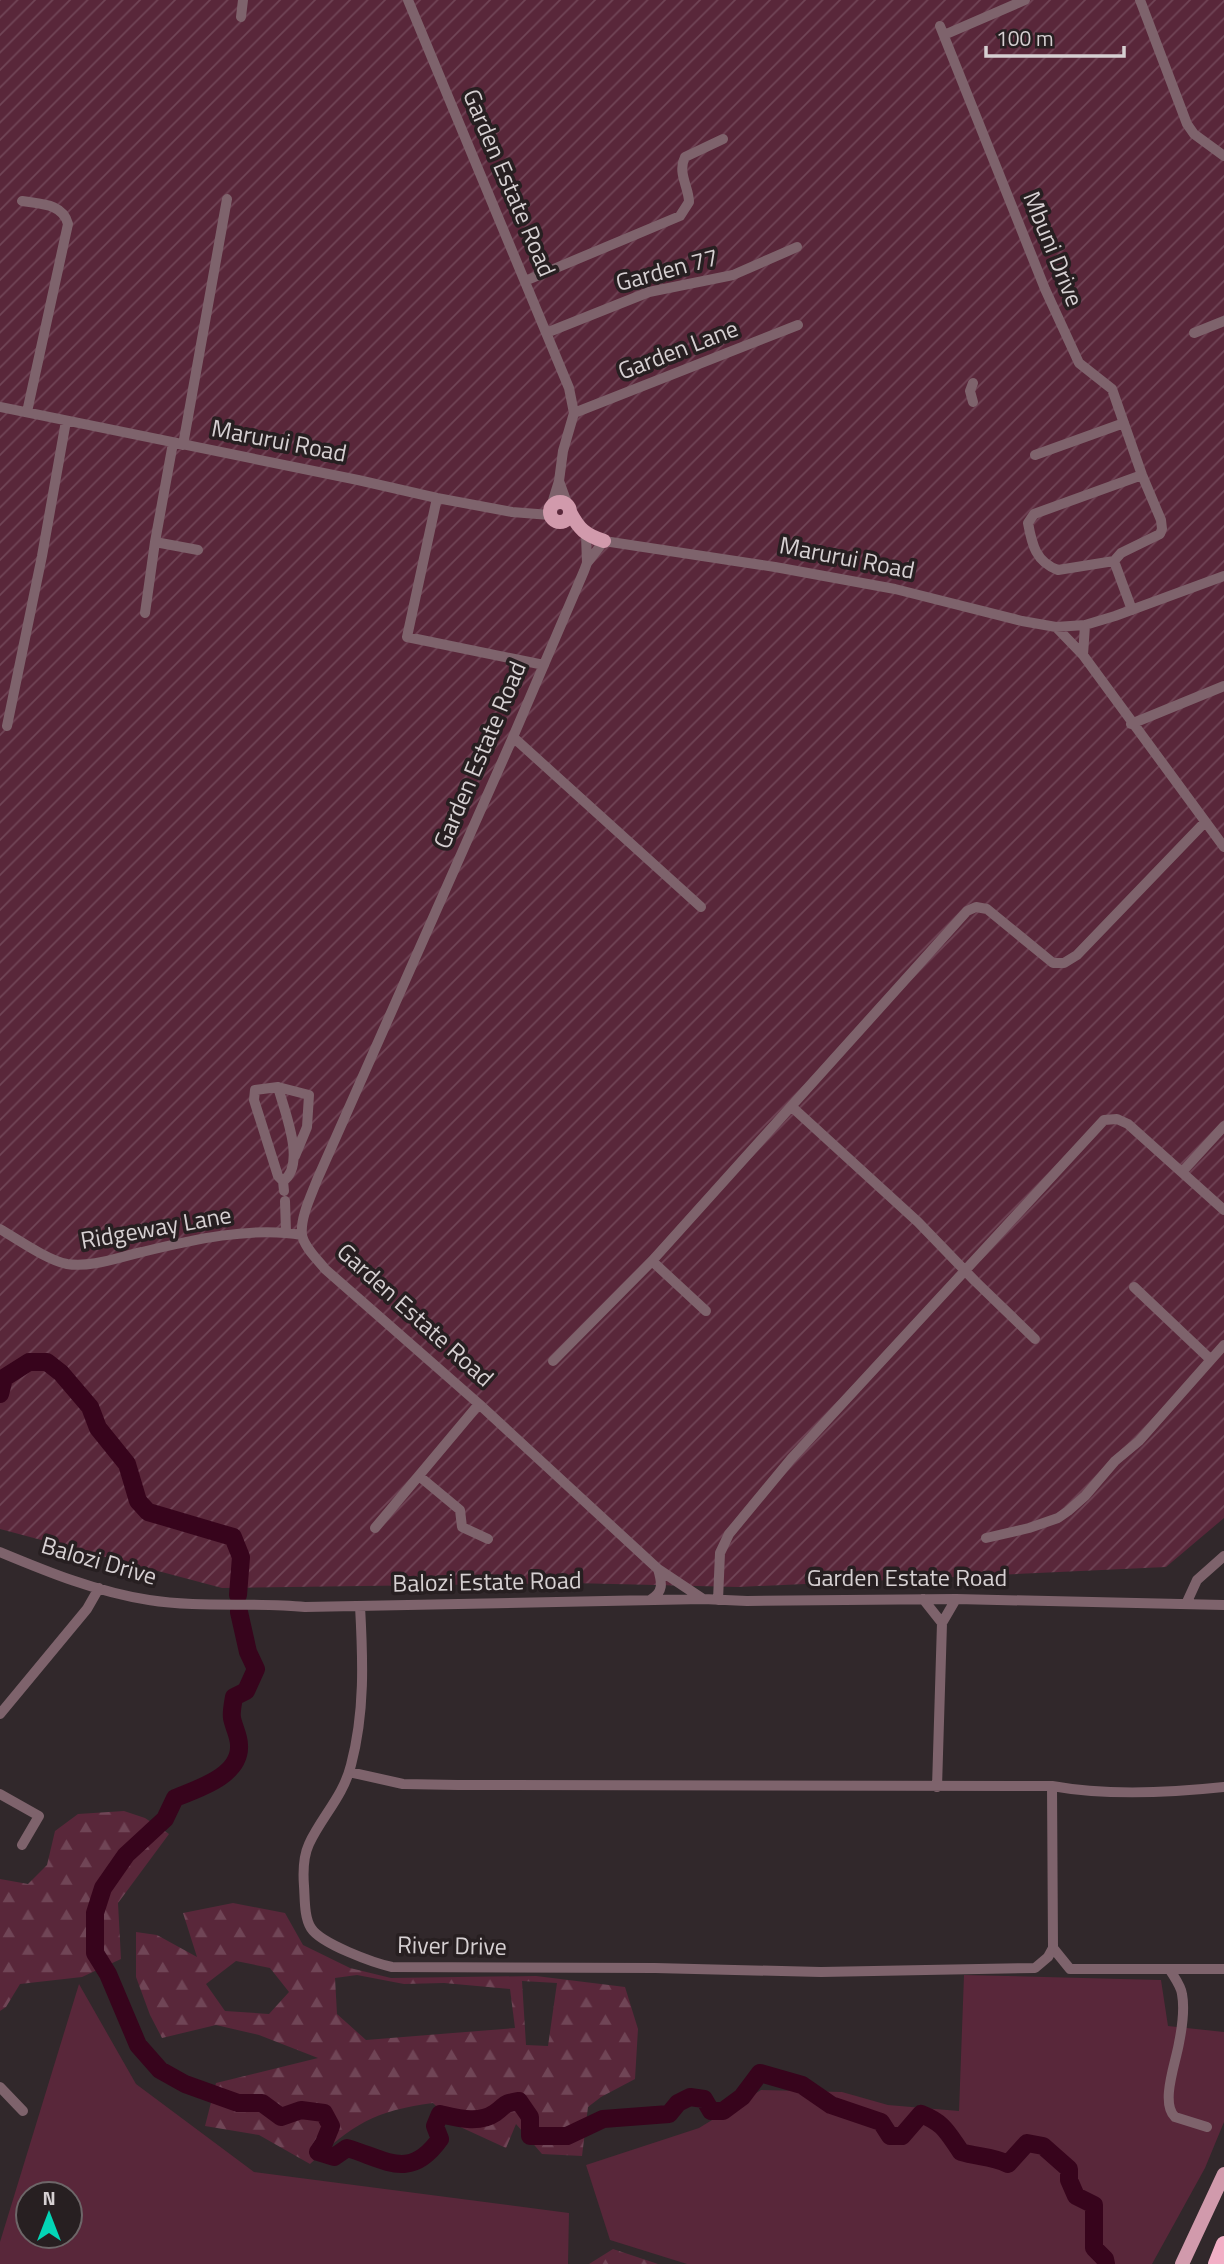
<svg xmlns="http://www.w3.org/2000/svg" width="1224" height="2264" font-family="'Titillium Web',sans-serif">
<style>
.grass{fill:#59273a;fill-rule:evenodd}
.forest{fill:url(#forest-firs);fill-rule:evenodd}
.garden{fill:url(#garden-furrows)}
.lines{fill:none;stroke-linecap:round;stroke-linejoin:round}
.river{stroke:#37041c;stroke-width:18}
.minor{stroke:#7e636c;stroke-width:10}
.major{stroke:#d19aac;stroke-width:14}
.highway{stroke:#f2afc6;stroke-width:16}
.labels{text-anchor:middle;stroke-width:7;stroke-linejoin:round;paint-order:stroke}
.street-label{font-size:24px;fill:#d6d0d2;stroke:#271f21}
</style>
<defs>
<pattern id="forest-firs" width="22" height="20" patternUnits="userSpaceOnUse" patternTransform="scale(1.75)"><rect width="22" height="20" fill="#59273a"/><path d="M5 1l3.5 6h-7zM16 11l3.5 6h-7z" fill="#704556"/></pattern>
<pattern id="garden-furrows" width="10" height="10" patternUnits="userSpaceOnUse" patternTransform="scale(1.75)"><rect width="10" height="10" fill="#59273a"/><path d="M-1 1l2-2M0 10L10 0M9 11l2-2" fill="none" stroke="#704556"/></pattern>
</defs>
<rect width="100%" height="100%" fill="#31282b"/>
<!-- grass -->
<path class="grass" d="M964 1975 1161 1980 1168 2026 1224 2032V2122L1205 2168 1152 2264H687L610 2240 586 2165 699 2128 761 2090 842 2092 888 2105 959 2111Z
M79 1984 136 2084 254 2172 569 2213 568 2264H0V2242ZM70 2194V2236H28V2194Z"/>
<!-- forest -->
<path class="forest" d="M124 1811 145 1818 169 1834 118 1903 121 1959 82 1977 20 1984 6 2007 0 2011V1879L28 1884 47 1865 55 1831 78 1814Z
M233 1903 285 1913 303 1945 350 1968 391 1978 536 1976 625 1987 638 2029 635 2079 601 2097 588 2107 582 2156 542 2154 516 2124 506 2148 456 2125 433 2103C373 2111 354 2124 310 2164L259 2135 205 2126 216 2083 318 2058 259 2035 216 2025 162 2038 150 2015 136 1977V1932L157 1935 197 1957 183 1913ZM236 1961 270 1968 289 1992 269 2014 225 2011 206 1984ZM357 1975 404 1984 444 1983 510 1989 515 2028 366 2040 337 2014 335 1978ZM522 1981 557 1983 548 2046 526 2045Z
M613 2249 658 2264H589Z"/>
<!-- garden -->
<path class="garden" d="M0 0H1224V1518L1166 1567 738 1587 572 1583 222 1588 0 1529Z"/>
<g class="lines">
<!-- river -->
<path class="river" d="M0 1394 4 1378 29 1362H47L61 1373 90 1407 98 1428 127 1464 138 1501 148 1512 233 1537 241 1557 238 1595
M239 1612 248 1652 256 1669 246 1691 234 1697C233 1703 231 1712 232 1718 234 1728 239 1736 239 1745 241 1776 197 1789 175 1798L165 1819 126 1855 103 1888 95 1913V1953L108 1974 138 2045 160 2070 185 2084 238 2103H262L281 2117 301 2110 324 2113 331 2126 324 2143 318 2152 334 2157 347 2148C387 2160 410 2181 440 2139L435 2126 440 2114C458 2118 479 2124 495 2113 508 2104 501 2104 519 2101L530 2117V2136H567L603 2119 669 2114 678 2103 690 2097 704 2099 711 2111H723L742 2097 760 2073 802 2085 831 2105 881 2122 890 2136H902L921 2114C944 2123 947 2132 961 2152 977 2157 993 2156 1008 2164L1027 2143 1043 2146 1069 2169V2180L1076 2196 1094 2205V2248L1105 2259 1106 2264"/>
<!-- minor -->
<path class="minor" d="M408 0 569 388 574 413 563 451 559 481 568 506
M1140 0 1187 124 1194 134 1224 156
M241 17 243 0
M940 26 1045 289 1079 363 1112 389 1142 475 1161 520 1162 529 1160 534 1121 553 1114 561 1132 610
M944 35 1025 0
M22 201C39 204 63 203 68 224L27 412
M525 281 680 216 689 202C689 187 677 173 685 157L723 139
M546 333 649 292 733 275 797 247
M1194 333 1224 321
M973 402 970 391 973 383
M0 407 358 480 437 498 512 512 550 515
M574 413 798 325
M173 443 155 542 198 550
M183 445 227 199
M1035 455 1124 423
M437 498 407 637 544 665
M551 507 559 481
M586 535 587 563 584 571 513 737 317 1180C311 1196 300 1218 302 1235 304 1247 318 1260 325 1269L479 1404 658 1569 703 1599 747 1601 956 1599 1224 1605
M1114 561 1058 570C1036 562 1032 545 1028 523L1034 514 1142 475
M587 563 604 541 775 567 895 589 1022 621 1056 627 1085 625 1115 616 1224 576
M145 613 155 542
M1056 627 1083 655 1224 847
M1083 655 1085 625
M1131 724 1224 686
M7 726 42 556 66 421
M513 737 701 907
M278 1087 309 1095 307 1127 295 1156
M792 1107 918 1222 975 1281 1035 1339
M1182 1172 1224 1126
M283 1181C307 1165 284 1110 278 1087L255 1090 254 1100 278 1176 283 1181 284 1191
M285 1201 286 1232
M0 1229C19 1240 47 1260 67 1264 91 1268 119 1257 142 1252 191 1240 252 1226 302 1235
M652 1261 706 1311
M1134 1287 1210 1359
M553 1361 652 1261 967 911 976 907 987 909 1053 963H1064L1077 955 1205 822
M419 1476 460 1510 462 1527 488 1539
M375 1528 479 1404
M986 1538 1029 1528 1058 1518 1068 1511 1085 1496 1115 1461 1139 1441 1224 1345
M0 1552C48 1572 97 1592 149 1600 200 1608 254 1602 305 1607L703 1599
M923 1599 942 1623
M650 1600C664 1592 662 1583 658 1569
M718 1600 720 1553 729 1534 791 1459 1104 1120 1117 1119 1128 1124 1224 1210
M1186 1604 1197 1580 1224 1556
M360 1606C363 1660 365 1712 351 1765 343 1797 322 1816 309 1844 303 1857 303 1873 304 1886 305 1899 304 1917 311 1928 321 1944 374 1963 392 1967L655 1968 821 1972 1035 1968 1048 1957 1053 1948
M0 1714 87 1609 99 1588
M349 1772 403 1784 458 1785 1052 1786C1107 1796 1168 1793 1224 1787
M1052 1786 1053 1948 1070 1969H1224
M937 1787 942 1623 956 1599
M0 1794 39 1816 22 1845
M1170 1970C1174 1977 1181 1986 1182 1994 1185 2010 1182 2028 1179 2043 1176 2062 1160 2103 1175 2117L1207 2127
M0 2087 23 2111"/>
<!-- major -->
<path class="major" d="M550 512a10 10 0 1 1 20 0a10 10 0 1 1-20 0Z
M570 512C579 529 585 535 604 541
M1182 2264 1224 2174"/>
<!-- highway -->
<path class="highway" d="M1216 2264 1224 2244"/>
</g>
<g class="labels">
<!-- street labels -->
<g class="street-label">
<text transform="translate(509 183) rotate(67)" y="8">Garden Estate Road</text>
<text transform="translate(1053 249) rotate(68)" y="8">Mbuni Drive</text>
<text transform="translate(667 270) rotate(-15)" y="8">Garden 77</text>
<text transform="translate(678 350) rotate(-21)" y="8">Garden Lane</text>
<text transform="translate(279 441) rotate(11)" y="8">Marurui Road</text>
<text transform="translate(847 558) rotate(11)" y="8">Marurui Road</text>
<text transform="translate(480 755) rotate(-67)" y="8">Garden Estate Road</text>
<text transform="translate(156 1228) rotate(-10)" y="8">Ridgeway Lane</text>
<text transform="translate(415 1315) rotate(42)" y="8">Garden Estate Road</text>
<text transform="translate(99 1561) rotate(16)" y="8">Balozi Drive</text>
<text x="907" y="1586">Garden Estate Road</text>
<text transform="translate(487 1582) rotate(-1)" y="8">Balozi Estate Road</text>
<text transform="translate(452 1946) rotate(1)" y="8">River Drive</text>
</g>
</g>
<!-- north arrow -->
<g transform="translate(49 2215)"><circle r="33" fill="#271f21" stroke="#6d6668" stroke-width="2"/>
<path d="M0-5L12 26L0 18L-12 26Z" fill="#03d5b6"/>
<text y="-10" font-size="19" font-weight="bold" text-anchor="middle" fill="#d6d0d2">N</text>
</g>
<!-- scale -->
<path d="M986 46v10h138v-10" fill="none" stroke="#d6d0d2" stroke-width="3.5"/>
<text x="996" y="46" font-size="21" fill="#d6d0d2" stroke="#271f21" stroke-width="5" paint-order="stroke">100 m</text>
</svg>
